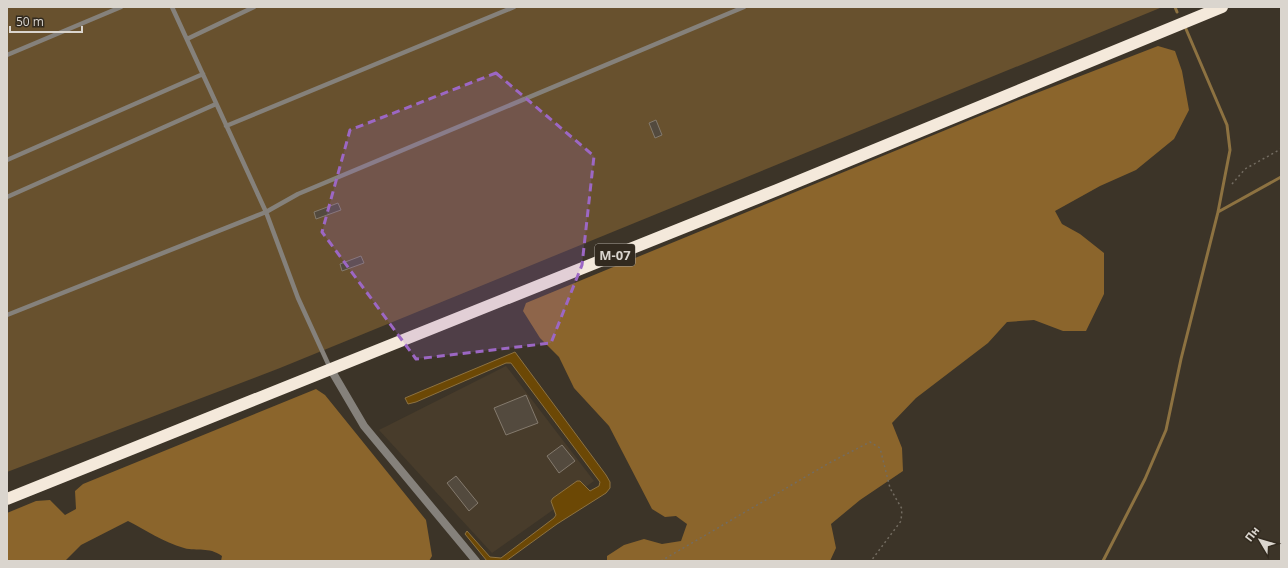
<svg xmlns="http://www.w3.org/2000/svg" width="1288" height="568" font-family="'Open Sans',sans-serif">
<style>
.built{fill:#483c2b}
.green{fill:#68512e}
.forest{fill:#8b652c}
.water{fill:#6c4805;stroke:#8d7241}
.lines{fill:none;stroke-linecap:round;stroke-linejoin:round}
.stream{stroke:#8d7241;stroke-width:3}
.building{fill:#534a3e;stroke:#847a6d}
.path{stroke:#736c61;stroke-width:1.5;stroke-dasharray:2 3;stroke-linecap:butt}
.lane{stroke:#85817b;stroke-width:4.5}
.street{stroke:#85817b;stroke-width:8}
.highway{stroke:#f4e9db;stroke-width:12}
.marked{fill:#9c67c4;fill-opacity:0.2;stroke:#9c67c4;stroke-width:3;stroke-dasharray:8 5;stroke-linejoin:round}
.labels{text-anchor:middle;stroke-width:3.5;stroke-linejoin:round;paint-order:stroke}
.shield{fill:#322a1f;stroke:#a8a29a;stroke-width:1}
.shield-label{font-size:13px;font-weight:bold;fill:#dad5ce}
</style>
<rect width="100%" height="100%" fill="#3c3428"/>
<!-- built -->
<path class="built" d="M506 366 594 481 492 553 379 430Z"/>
<!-- green -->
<path class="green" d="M7 7H1159L1160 8 280 368 7 472Z"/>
<!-- forest -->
<path class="forest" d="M1158 46 1175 51 1182 71 1189 110 1174 139 1136 170 1100 186 1055 211 1062 224 1080 234 1104 253V294L1086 331H1063L1034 320 1007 322 988 343 916 398 892 423 902 448 903 471 860 500 831 524 836 548 830 561H607V556L624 545 644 539 662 544 681 541 687 524 676 516 665 517 652 509 609 426 574 388 559 357 540 338 523 311 526 303 1016 101Z
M316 389 325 395 426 520 432 556 429 561H221L222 556C208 546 198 552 184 548 163 542 146 530 128 521L81 545 65 561H7V513L36 501 50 500 65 515 76 509 75 491 83 484Z"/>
<!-- water -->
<path class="water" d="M515 352 606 475 610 482V488L606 493 557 524 506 561H487L465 534 467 531 490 557 501 558 554 518 556 515 551 501 553 498 577 481H580L590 491 599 486 600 482 511 363H506L416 402 408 404 405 398Z"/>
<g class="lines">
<!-- stream -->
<path class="stream" d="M1175 7 1177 12
M1218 212 1281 177
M1103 561 1145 479 1166 430 1181 359 1218 212 1230 150 1227 125 1186 29"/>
</g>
<!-- building -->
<path class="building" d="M656 120 662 135 655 138 649 123Z
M338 203 341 210 316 219 314 212Z
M361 256 364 263 342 271 340 264Z
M526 395 538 423 506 435 494 408Z
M562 445 575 461 559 473 547 456Z
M456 476 478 503 469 511 447 483Z"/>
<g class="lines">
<!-- path -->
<path class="path" d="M1232 184 1245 169 1281 149
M661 561 831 462 870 442 880 448 890 488 902 509 901 521 871 561"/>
<!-- lane -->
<path class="lane" d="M172 7 266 212 298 298 330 368
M187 39 254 7
M7 55 121 7
M226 126 514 7
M7 160 203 74
M7 197 216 104
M7 315 266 212 298 194 744 7"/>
<!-- street -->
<path class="street" d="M330 368 364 426 476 561"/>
<!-- highway -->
<path class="highway" d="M7 499 777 190 1222 7"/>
</g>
<!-- marked area -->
<path class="marked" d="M496 73 594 156 582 265 551 343 416 359 322 232 350 130Z"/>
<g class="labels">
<!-- shield labels -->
<rect class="shield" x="595" y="244" width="40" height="22" rx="3"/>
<g class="shield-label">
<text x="615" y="260">М-07</text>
</g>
</g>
<!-- border -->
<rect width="1288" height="568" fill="none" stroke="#dad5ce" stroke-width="16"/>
<!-- north arrow -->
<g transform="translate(1260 540) rotate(308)" stroke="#322a1f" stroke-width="3" paint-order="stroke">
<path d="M0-3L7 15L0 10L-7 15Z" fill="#dad5ce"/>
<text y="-6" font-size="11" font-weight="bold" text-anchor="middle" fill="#dad5ce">Пн</text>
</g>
<!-- scale -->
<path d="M10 26v6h72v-6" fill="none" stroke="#dad5ce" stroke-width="2"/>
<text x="16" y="26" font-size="12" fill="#dad5ce" stroke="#322a1f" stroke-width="3" paint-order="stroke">50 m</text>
</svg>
